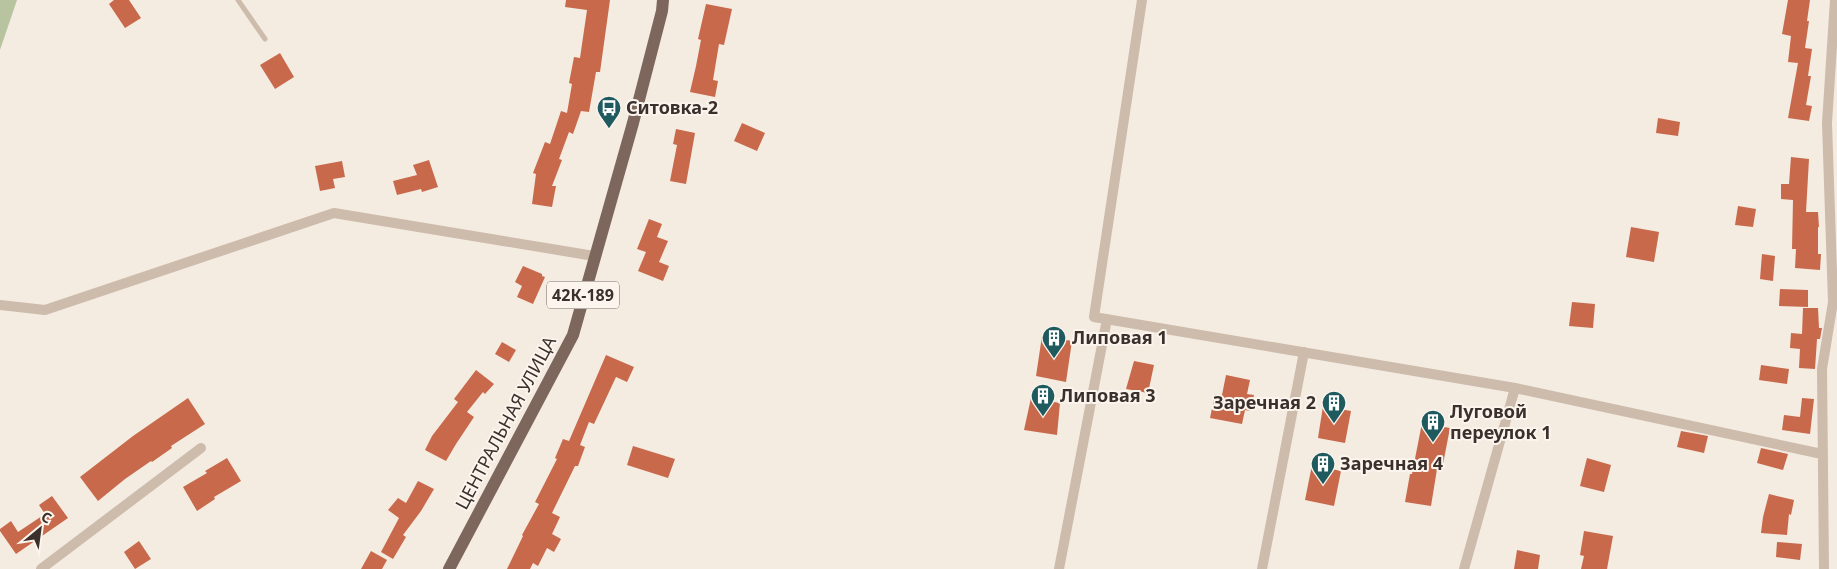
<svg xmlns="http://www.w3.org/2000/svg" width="1837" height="569" font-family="'Noto Sans',sans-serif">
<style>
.green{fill:#b8c4a0}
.building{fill:#c8694b}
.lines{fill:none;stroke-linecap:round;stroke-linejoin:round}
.service{stroke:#cdbbac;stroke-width:5}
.minor{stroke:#cdbbac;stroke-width:10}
.primary{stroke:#7d675c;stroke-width:12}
.labels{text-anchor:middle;stroke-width:4;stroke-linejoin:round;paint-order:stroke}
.shield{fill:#fbf5ee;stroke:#756b66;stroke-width:1}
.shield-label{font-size:16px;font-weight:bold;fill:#3b302b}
.poi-label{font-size:18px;font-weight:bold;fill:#3b302b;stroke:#fbf5ee;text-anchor:start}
.street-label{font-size:18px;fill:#3b302b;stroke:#fbf5ee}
</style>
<rect width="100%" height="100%" fill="#f4ebe1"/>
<!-- green -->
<path class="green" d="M0 0H17L0 50Z"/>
<!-- building -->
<path class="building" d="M114 0H129L141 18 125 28 109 4Z
M566 0H610L600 72H596L589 112 581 111 573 134 569 132 559 159 562 160 552 186H556L552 207 532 204 536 174 533 173 545 142 550 144 561 111 567 113 572 84 569 83 574 57 580 58 587 10 565 7Z
M1788 0H1810L1807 21H1809L1805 48 1812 49 1808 76H1811L1806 105 1812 106 1809 121 1788 118 1798 63 1788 62 1791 36 1782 34Z
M706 4 732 9 724 45 719 44 713 80 718 81 715 97 690 92 696 66 701 40 698 39Z
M280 53 294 77 275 89 260 65Z
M1658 118 1680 122 1678 136 1656 133Z
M742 123 765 133 757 151 734 141Z
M676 129 695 133 686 184 670 181 677 145 673 144Z
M1791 157 1809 159 1806 212H1818L1819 227H1818V254H1821L1820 270 1795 268 1796 249H1792L1793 200 1781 199V184H1789Z
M429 160 438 187 422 192 421 189 397 195 393 181 417 175 413 165Z
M342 161 345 177 333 179 335 188 320 191 315 166Z
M1738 206 1756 209 1753 227 1735 225Z
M649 219 662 224 657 237 668 241 659 262 669 266 663 281 638 271 646 252 637 249Z
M1631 227 1659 232 1654 262 1626 257Z
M1762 254 1775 256 1773 281 1760 279Z
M523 266 542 274V276L545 277 533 304 517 297 522 286 515 282Z
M1780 289 1808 290V307L1779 306Z
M1572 302 1595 304 1593 328 1569 326Z
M1803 308H1818L1819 328H1822L1820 339H1817L1815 369 1799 368 1800 349 1790 348 1791 333 1802 334Z
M1042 336 1072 341 1066 382 1036 376Z
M502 342 516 350 509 362 495 354Z
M606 355 634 367 627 382 616 377 594 424 589 422 580 445 585 447 578 466H575L552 513 560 517 552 534 561 539 554 552 547 548 538 566 533 563 530 569H507L523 536 522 535 539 504 535 502 557 459 555 458 563 439 569 441Z
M1134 361 1154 365 1148 393 1126 389Z
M1761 365 1789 369 1787 384 1759 380Z
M476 370 494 384 485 394 483 392 467 412 474 417 456 444 446 461 425 450 432 436 458 402 454 399Z
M1226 375 1250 380 1247 394 1254 395 1250 411 1245 410 1242 424 1210 418 1215 394 1222 395Z
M188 398 205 424 171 446 172 448 152 462 151 461 125 479 98 501 80 477 133 436Z
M1031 398 1060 403 1057 435 1024 430Z
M1802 398 1814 399 1810 434 1782 430 1784 415 1800 417Z
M1323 406 1351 411 1345 443 1318 438Z
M1422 423 1450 428 1443 464 1438 463 1431 506 1405 502 1410 474H1412Z
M1681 431 1708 436 1704 453 1677 447Z
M633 446 675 459 668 478 627 465Z
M1761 448 1788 454 1783 470 1757 463Z
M227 458 241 481 214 497 215 499 197 511 183 487 207 473 205 471Z
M1587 458 1611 465 1604 492 1580 486Z
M1312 465 1341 471 1334 506 1305 500Z
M418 481 434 489 421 511 403 535 406 537 393 559 381 552 399 518 388 510 398 498 406 503Z
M1769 494 1794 500 1791 515 1789 514 1787 535 1761 533 1763 517Z
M52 496 68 518 16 554 0 531V529L11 521 18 532 45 514 39 505Z
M1584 531 1613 536 1607 569H1581L1584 556 1580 555Z
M139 541 151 559 135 569 124 552Z
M1777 542 1802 544 1800 560 1776 557Z
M1517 550 1540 555 1538 569H1514Z
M371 551 387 560 382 569H361Z"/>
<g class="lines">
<!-- service -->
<path class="service" d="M238 0 265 39"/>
<!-- minor -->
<path class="minor" d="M1142 0 1094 317 1515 388 1822 454
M0 305 45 310 334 213 594 256
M41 569 201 448
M1059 569 1107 319
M1262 569 1304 352
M1464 569 1515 388
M1824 569 1822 369 1833 302 1827 123 1835 0"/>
<!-- primary -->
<path class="primary" d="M449 569 573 335 633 123 662 11 663 0"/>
</g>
<!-- icons -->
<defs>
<symbol id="bus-pin" viewBox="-11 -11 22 30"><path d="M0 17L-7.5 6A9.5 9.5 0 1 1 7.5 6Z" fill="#1f5a5e" stroke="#fbf5ee"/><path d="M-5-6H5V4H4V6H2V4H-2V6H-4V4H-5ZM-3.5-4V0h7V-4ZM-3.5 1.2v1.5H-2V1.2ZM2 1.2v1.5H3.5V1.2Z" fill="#fff"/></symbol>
<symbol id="building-pin" viewBox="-11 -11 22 30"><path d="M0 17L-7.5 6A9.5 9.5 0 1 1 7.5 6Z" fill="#1f5a5e" stroke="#fbf5ee"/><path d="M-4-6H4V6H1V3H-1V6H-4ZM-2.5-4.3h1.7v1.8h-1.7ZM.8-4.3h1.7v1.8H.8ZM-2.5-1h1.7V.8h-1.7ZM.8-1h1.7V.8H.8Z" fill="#fff"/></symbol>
</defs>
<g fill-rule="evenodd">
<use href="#bus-pin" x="595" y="94" width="28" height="38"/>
<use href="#building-pin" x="1040" y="324" width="28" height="38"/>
<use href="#building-pin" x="1029" y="382" width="28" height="38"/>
<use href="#building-pin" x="1320" y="389" width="28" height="38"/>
<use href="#building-pin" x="1419" y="408" width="28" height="38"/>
<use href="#building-pin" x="1309" y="450" width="28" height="38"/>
</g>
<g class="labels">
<!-- shield labels -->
<rect class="shield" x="547" y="281.5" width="72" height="27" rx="4"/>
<g class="shield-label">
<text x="583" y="301">42К-189</text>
</g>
<!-- poi labels -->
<g class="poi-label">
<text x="626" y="114">Ситовка-2</text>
<text x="1072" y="344">Липовая 1</text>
<text x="1060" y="402">Липовая 3</text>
<text x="1316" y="409" text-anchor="end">Заречная 2</text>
<text x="1450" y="418">Луговой<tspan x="1450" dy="21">переулок 1</tspan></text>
<text x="1340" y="470">Заречная 4</text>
</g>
<!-- street labels -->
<g class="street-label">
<text transform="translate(506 423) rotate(-62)" y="6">ЦЕНТРАЛЬНАЯ УЛИЦА</text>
</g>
</g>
<!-- north arrow -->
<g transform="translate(40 529) rotate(29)" stroke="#fbf5ee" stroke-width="4" paint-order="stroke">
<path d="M0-4L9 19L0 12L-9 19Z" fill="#3b302b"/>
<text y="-8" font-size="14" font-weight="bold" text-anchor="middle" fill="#3b302b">С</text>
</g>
</svg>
